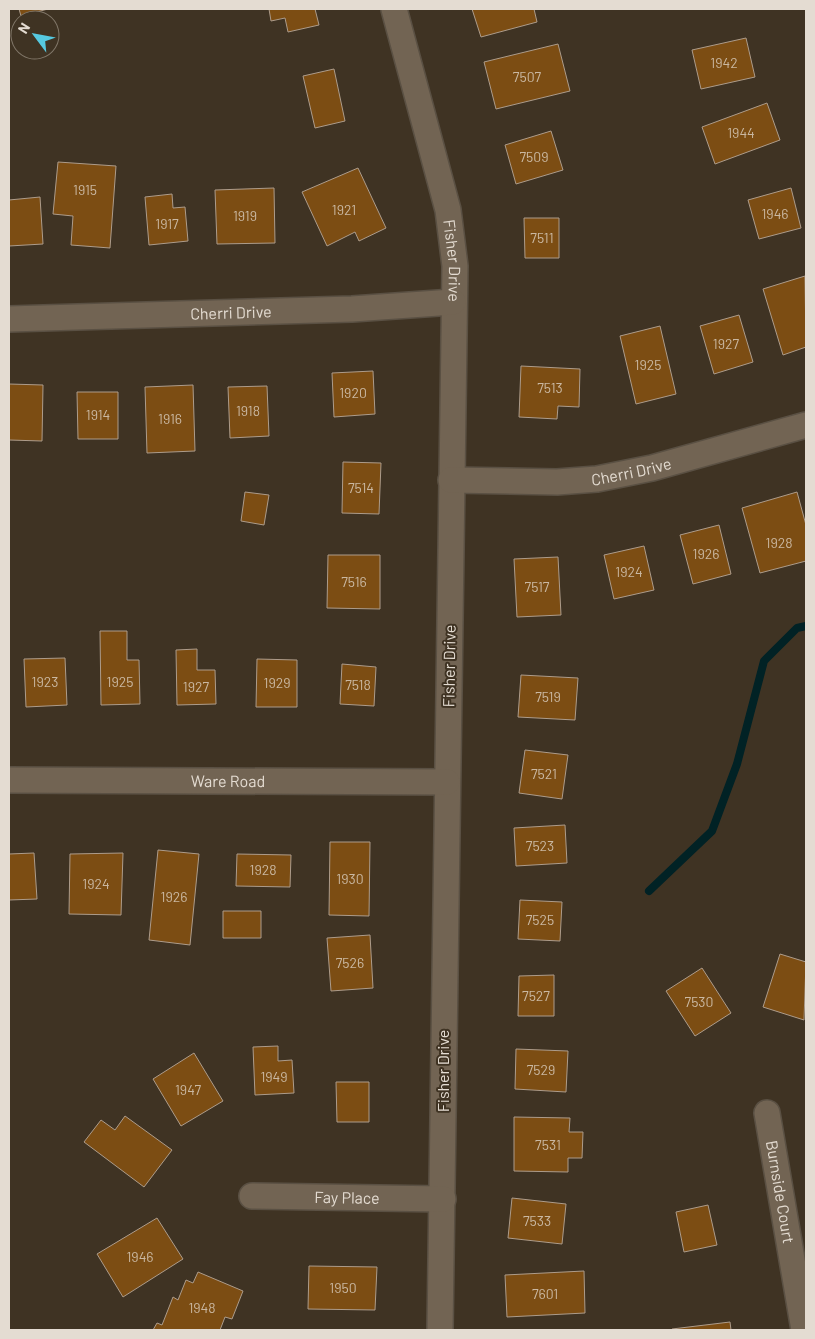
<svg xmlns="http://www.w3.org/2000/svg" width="815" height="1339" font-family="Barlow,sans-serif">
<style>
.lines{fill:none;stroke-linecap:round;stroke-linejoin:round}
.stream{stroke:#012225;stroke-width:8}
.building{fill:#7c4d13;stroke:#ad9c8b}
.minor-casing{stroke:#5a5043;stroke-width:28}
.minor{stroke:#726453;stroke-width:25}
.labels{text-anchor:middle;stroke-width:4;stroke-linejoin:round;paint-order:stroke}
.number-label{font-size:14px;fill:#cab8a2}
.street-label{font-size:16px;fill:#e4dcd2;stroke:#3f3323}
</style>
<rect width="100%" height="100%" fill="#3f3323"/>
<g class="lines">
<!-- stream -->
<path class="stream" d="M649 891 712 831 737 764 764 661 797 628 806 626"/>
</g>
<!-- building -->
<path class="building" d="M19 9H48L21 16Z
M269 9H315L319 25 288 32 285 18 271 21Z
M472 9H534L537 22 481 37Z
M746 38 755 77 701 89 692 50Z
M558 44 570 91 496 109 484 62Z
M334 69 345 121 315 128 303 76Z
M767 103 780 140 715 164 702 127Z
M551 131 563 170 516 184 505 145Z
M58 162 116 166 110 248 71 245 73 216 53 214Z
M358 168 386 228 359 241 355 232 327 246 302 192Z
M274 188 275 243 217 244 215 190Z
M791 188 801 228 759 239 748 200Z
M172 194 173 208 185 207 188 241 149 245 145 197Z
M40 197 43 244 9 246V200Z
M524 218H559V258H525Z
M805 276 806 347 783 355 763 289Z
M739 315 753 362 714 374 700 326Z
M660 326 676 394 636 404 620 336Z
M521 366 580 369 579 407 558 406 557 419 519 417Z
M373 371 375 414 334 417 332 373Z
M9 384 43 385 42 441 9 440Z
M193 385 195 451 147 453 145 387Z
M267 386 269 436 230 438 228 387Z
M77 392H118V439H78Z
M343 462 381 463 379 514 342 513Z
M245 492 269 495 264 525 241 521Z
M797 492 806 525V561L760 573 742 508Z
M719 525 731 574 693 584 680 535Z
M644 546 654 590 614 599 604 555Z
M328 555H380V609L327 608Z
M558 557 561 615 517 617 514 559Z
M100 631H127V660H139L140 704 101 705Z
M197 649V670H215L216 704 177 705 176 650Z
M65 658 67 705 26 707 24 659Z
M257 659 297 660V707H256Z
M342 664 376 667 374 706 340 704Z
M521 675 578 678 575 720 518 717Z
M525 750 568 755 562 799 519 793Z
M565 825 567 863 516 866 514 828Z
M330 842H370L369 916 329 915Z
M158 850 199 854 190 945 149 940Z
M34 853 37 899 9 900V854Z
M123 853 121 915 69 914 70 854Z
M237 854 291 855 290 887 236 886Z
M520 900 562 902 560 941 518 939Z
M223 911H261V938H223Z
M370 935 373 988 331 991 327 938Z
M780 954 806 962 804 1020 763 1007Z
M702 968 731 1013 695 1036 666 991Z
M554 975V1016H518L519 976Z
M278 1046V1061L292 1060 294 1093 255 1095 253 1047Z
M516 1049 568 1051 566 1092 515 1089Z
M194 1053 223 1101 181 1126 153 1079Z
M336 1082H369V1122H337Z
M125 1116 172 1150 144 1187 84 1142 101 1120 115 1130Z
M514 1117 570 1118 569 1132H583L582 1158H568V1172L514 1171Z
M512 1198 566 1204 562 1244 508 1238Z
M708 1205 717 1245 684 1252 676 1212Z
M157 1218 183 1259 123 1297 97 1254Z
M309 1266 377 1267 375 1310 308 1309Z
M584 1271 585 1313 507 1317 505 1275Z
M198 1272 243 1291 232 1319 225 1317 220 1330H153L157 1323 162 1325 173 1297 178 1300 186 1280 193 1283Z
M730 1322 731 1330H673L672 1329Z"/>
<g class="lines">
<defs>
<g id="minor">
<path id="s1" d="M394 9 448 210 455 266 440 1330"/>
<path id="s2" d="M9 319 352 309 453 302"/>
<path id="s3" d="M451 480 557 482 597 479 652 468 806 425"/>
<path id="s4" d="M9 780 447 782"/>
<path id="s5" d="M767 1113 804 1330"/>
<path id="s6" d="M252 1196 443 1199"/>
</g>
</defs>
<!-- minor casing -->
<use href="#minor" class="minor-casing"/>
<!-- minor -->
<use href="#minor" class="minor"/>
</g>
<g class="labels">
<!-- number labels -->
<g class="number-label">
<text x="724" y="68">1942</text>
<text x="527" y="82">7507</text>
<text x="741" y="138">1944</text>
<text x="534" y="162">7509</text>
<text x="85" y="195">1915</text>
<text x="344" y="215">1921</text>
<text x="775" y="219">1946</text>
<text x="245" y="221">1919</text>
<text x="167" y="229">1917</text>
<text x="542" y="243">7511</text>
<text x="726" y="349">1927</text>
<text x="648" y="370">1925</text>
<text x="550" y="393">7513</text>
<text x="353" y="398">1920</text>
<text x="248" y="416">1918</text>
<text x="98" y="420">1914</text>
<text x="170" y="424">1916</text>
<text x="361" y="493">7514</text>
<text x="779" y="548">1928</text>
<text x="706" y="559">1926</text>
<text x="629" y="577">1924</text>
<text x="354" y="587">7516</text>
<text x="537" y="592">7517</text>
<text x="45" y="687">1923</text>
<text x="120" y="687">1925</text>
<text x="277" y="688">1929</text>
<text x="358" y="690">7518</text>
<text x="196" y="692">1927</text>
<text x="548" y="702">7519</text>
<text x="544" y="779">7521</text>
<text x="540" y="851">7523</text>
<text x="263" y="875">1928</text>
<text x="350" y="884">1930</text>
<text x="96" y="889">1924</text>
<text x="174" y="902">1926</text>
<text x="540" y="925">7525</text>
<text x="350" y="968">7526</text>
<text x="536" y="1001">7527</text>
<text x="699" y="1007">7530</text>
<text x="541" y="1075">7529</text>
<text x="274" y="1082">1949</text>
<text x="188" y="1095">1947</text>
<text x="548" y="1150">7531</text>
<text x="537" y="1226">7533</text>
<text x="140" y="1262">1946</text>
<text x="343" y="1293">1950</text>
<text x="545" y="1299">7601</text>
<text x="202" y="1313">1948</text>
</g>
<!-- street labels -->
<g class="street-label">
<text dy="6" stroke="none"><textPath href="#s1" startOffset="259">Fisher Drive</textPath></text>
<text dy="6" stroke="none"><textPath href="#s2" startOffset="222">Cherri Drive</textPath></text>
<text dy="6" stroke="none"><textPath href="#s3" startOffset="181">Cherri Drive</textPath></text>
<text transform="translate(449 666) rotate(-89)" y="6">Fisher Drive</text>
<text dy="6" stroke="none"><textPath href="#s4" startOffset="219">Ware Road</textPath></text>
<text transform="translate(443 1071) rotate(-90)" y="6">Fisher Drive</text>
<text dy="6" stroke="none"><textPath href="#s5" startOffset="80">Burnside Court</textPath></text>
<text dy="6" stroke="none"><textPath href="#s6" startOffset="95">Fay Place</textPath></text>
</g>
</g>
<!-- border -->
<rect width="815" height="1339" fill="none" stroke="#e4dcd2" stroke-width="20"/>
<!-- north arrow -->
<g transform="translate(35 35) rotate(302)"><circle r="24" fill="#3f3323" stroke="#817769"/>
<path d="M0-4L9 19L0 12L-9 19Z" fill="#56c9e0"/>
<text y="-8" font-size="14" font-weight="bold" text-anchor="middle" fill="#e4dcd2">N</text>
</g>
</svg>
